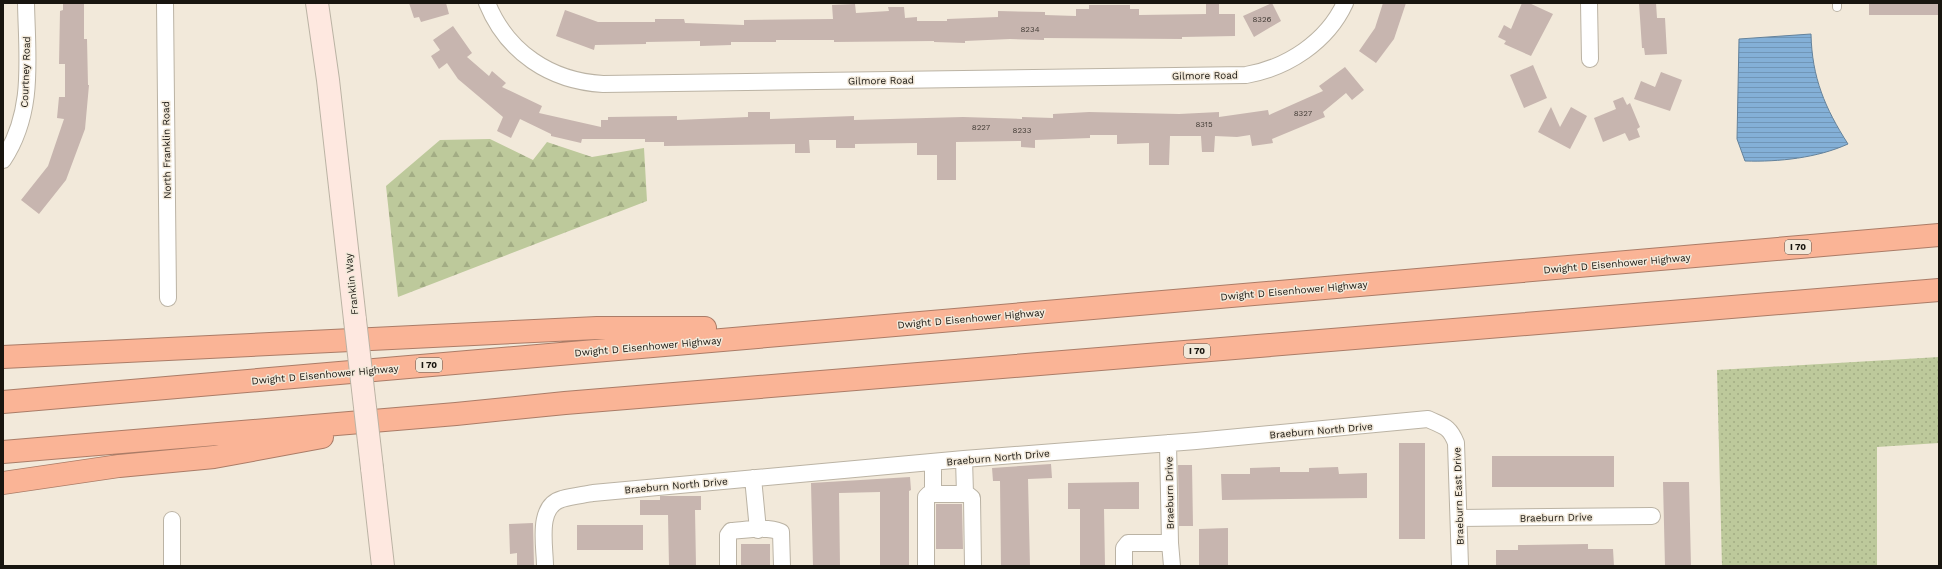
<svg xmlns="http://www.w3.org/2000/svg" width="1942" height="569" font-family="'Work Sans',sans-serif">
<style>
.grass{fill:url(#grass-dots)}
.forest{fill:url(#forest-firs)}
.water{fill:url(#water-rules);stroke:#64829b}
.building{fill:#c7b5af}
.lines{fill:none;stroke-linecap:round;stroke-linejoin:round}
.lane-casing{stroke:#bbb3a4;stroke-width:10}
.street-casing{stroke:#bbb3a4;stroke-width:18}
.secondary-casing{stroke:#bbb3a4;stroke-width:24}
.highway-casing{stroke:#ab7c67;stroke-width:24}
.lane{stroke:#fff;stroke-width:8}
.street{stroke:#fff;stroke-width:16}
.secondary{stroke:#fee8e0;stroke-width:22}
.highway{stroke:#fab496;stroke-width:22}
.secondary-bridge-casing{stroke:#bbb3a4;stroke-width:24;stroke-linecap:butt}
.secondary-bridge{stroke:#fee8e0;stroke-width:22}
.labels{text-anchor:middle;stroke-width:3;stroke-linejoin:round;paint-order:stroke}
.number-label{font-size:8px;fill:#443d37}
.shield{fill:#f2e9da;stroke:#59554c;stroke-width:1}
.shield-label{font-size:9px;font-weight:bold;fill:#18150f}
.street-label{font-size:10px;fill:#18150f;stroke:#f2e9da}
</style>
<defs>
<pattern id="grass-dots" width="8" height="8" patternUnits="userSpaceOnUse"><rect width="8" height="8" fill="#bdc99b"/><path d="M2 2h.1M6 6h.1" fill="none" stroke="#a2ac84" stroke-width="1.8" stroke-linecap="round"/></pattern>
<pattern id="forest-firs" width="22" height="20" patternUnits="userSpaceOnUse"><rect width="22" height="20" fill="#bdc99b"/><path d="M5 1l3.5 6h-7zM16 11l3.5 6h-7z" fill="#a2ac84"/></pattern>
<pattern id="water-rules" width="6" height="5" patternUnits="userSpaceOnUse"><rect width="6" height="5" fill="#84b0d7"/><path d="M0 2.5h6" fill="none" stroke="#7196b7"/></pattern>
</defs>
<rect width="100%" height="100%" fill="#f2e9da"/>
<!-- grass -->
<path class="grass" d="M1939 357V443L1877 447V566H1722L1717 370Z"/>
<!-- forest -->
<path class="forest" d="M490 139 533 160 547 142 592 157 644 148 647 201 398 297 386 186 440 140Z"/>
<!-- water -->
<path class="water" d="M1811 34C1812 78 1825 108 1848 144 1817 158 1779 162 1745 161L1737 139 1739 39Z"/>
<!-- building -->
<path class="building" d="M63 3H84V39H87L88 85H89L85 129 66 180 39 214 21 200 48 166 64 119 57 118 59 97H65V64H59L60 11 63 10Z
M409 3H446L449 14 421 22 419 17 414 18Z
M1206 3H1219V14H1235V36L1182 37V39L1044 38V40L1010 39 965 41V43L934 42V41L834 42V40H776V42H731V45L700 46V41L646 42V44L595 45 594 50 556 36 565 10 598 22H655V19H684L685 23 744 25V20L833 19 832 5 855 4 856 13 889 11 888 7H904L905 18 917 17V21H947V19L998 17V11L1045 12V15L1076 16V9H1089V5H1130V9H1139V15L1206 14Z
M1272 3 1281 21 1254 37 1243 16Z
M1383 3H1406L1394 39 1376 63 1359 51 1375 28Z
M1522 3H1529L1553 14 1531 56 1504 44 1506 41 1498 37 1504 25 1511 29Z
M1639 3H1656L1657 18H1665L1667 54 1645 55 1644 48H1642Z
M1869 3H1939V15H1869Z
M453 26 472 53 467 57 489 76 492 71 506 83 502 87 542 106 539 113 601 127V120H608V117L677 116V120L748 117V112H770V119L854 116V120L963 117 1022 119V117L1053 118V114L1089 112 1179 114 1219 112V117L1268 110 1269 115 1323 91 1319 86 1345 67 1364 90 1352 100 1346 93 1323 112 1325 117 1272 139 1273 143 1252 146 1250 135 1237 137 1215 136 1214 152H1202L1201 136H1170L1169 165H1149V143L1117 144V135H1090V138L1035 140V148L1021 147V141L956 142V180H937V155H917V143L855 144V148H836V140H809L810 153H795V144L664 146V142H645V139H582L581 143 551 136V134L520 119 511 138 497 131 503 117 458 79 447 63 439 69 431 56 440 50 433 40Z
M1533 65 1547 98 1524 108 1510 75Z
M1661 72 1682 80 1670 111 1634 99 1641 81 1655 87Z
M1623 97 1627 105 1630 103 1640 127 1637 129 1640 137 1629 141 1625 133 1603 142 1594 118 1616 109 1613 101Z
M1551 107 1560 127 1571 107 1587 116 1570 149 1538 132Z
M1399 443H1425V539H1399Z
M1492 456H1614V487H1492Z
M1051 464 1052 478 1028 479 1030 566H1001L1000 481H993L992 468Z
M1178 465H1192L1193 526H1179Z
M1280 467V472H1309V468L1338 467 1339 474 1367 473V498L1222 500 1221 474H1250V468Z
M910 477 911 490 909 491V566H880V492L839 493 840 566H813L811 483Z
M1139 482V509H1104L1105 566H1080V509H1068V483Z
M1663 482H1689L1691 566H1665Z
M660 496H701V510H695L696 566H669L668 515H640V500H660Z
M936 504H962L963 549H936Z
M533 523 534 566H517V553L510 554 509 524Z
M577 525H643V550H577Z
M1228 528V566H1199V529Z
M741 544H770V566H741Z
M1588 544V549H1613L1614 566H1496V550H1518V545Z"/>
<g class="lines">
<defs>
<path id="lane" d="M1837 3V7"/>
<path id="street" d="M165 3 168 298
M487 3C507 52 550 81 603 84L1246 75C1287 68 1327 42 1345 3
M1589 3 1590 59
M3 160C35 112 27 58 26 3
M1168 443 1170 543
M964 459 965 494
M933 462V494
M753 478 758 530
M1459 518 1652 516
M172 520V566
M545 566C545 546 536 506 562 499 572 496 583 495 593 493L964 459 1196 441 1428 419C1442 426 1449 425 1456 443L1460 566
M728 566V535L731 531C746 530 767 526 781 532L782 566
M926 566V497L929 494H967L972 498 973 566
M1124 566V548L1128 543H1170L1172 566"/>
<path id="secondary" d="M317 3 328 80 355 320
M372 468 383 566"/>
<path id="highway" d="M3 357 597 328H705
M3 402 1939 235
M3 452 456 414 565 403 1939 290
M3 483 119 466 214 457 322 437"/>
</defs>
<!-- lane casing -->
<use href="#lane" class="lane-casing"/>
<!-- street casing -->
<use href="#street" class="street-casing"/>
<!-- secondary casing -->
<use href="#secondary" class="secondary-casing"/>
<!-- highway casing -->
<use href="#highway" class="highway-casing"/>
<!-- lane -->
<use href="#lane" class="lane"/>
<!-- street -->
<use href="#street" class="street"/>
<!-- secondary -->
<use href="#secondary" class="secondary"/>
<!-- highway -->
<use href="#highway" class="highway"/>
<defs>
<path id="secondary-bridge" d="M355 320 372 468"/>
</defs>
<!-- secondary-bridge casing -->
<use href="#secondary-bridge" class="secondary-bridge-casing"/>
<!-- secondary-bridge -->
<use href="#secondary-bridge" class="secondary-bridge"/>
</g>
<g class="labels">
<!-- number labels -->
<g class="number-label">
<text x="1262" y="22">8326</text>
<text x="1030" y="32">8234</text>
<text x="1303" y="116">8327</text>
<text x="1204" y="127">8315</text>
<text x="981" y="130">8227</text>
<text x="1022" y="133">8233</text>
</g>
<!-- shield labels -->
<g class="shield">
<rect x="1785" y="240" width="26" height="14" rx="3"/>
<rect x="1184" y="344" width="26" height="14" rx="3"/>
<rect x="416" y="358" width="26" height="14" rx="3"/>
</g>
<g class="shield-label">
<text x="1798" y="250">I 70</text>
<text x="1197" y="354">I 70</text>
<text x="429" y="368">I 70</text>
</g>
<!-- street labels -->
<g class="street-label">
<text transform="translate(25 72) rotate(-88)" y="4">Courtney Road</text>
<text transform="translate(1205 75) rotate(-1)" y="4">Gilmore Road</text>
<text transform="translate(881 80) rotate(-1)" y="4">Gilmore Road</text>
<text transform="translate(166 150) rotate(-91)" y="4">North Franklin Road</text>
<text transform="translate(1617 263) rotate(-5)" y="4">Dwight D Eisenhower Highway</text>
<text transform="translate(351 284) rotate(-96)" y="4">Franklin Way</text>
<text transform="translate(1294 290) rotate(-5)" y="4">Dwight D Eisenhower Highway</text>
<text transform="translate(971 318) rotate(-5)" y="4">Dwight D Eisenhower Highway</text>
<text transform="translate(648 346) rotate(-5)" y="4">Dwight D Eisenhower Highway</text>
<text transform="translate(325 374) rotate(-5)" y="4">Dwight D Eisenhower Highway</text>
<text transform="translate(1321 430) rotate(-5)" y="4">Braeburn North Drive</text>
<text transform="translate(998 457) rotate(-5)" y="4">Braeburn North Drive</text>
<text transform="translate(676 485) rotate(-5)" y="4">Braeburn North Drive</text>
<text transform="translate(1169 493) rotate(-91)" y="4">Braeburn Drive</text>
<text transform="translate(1458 496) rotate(-92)" y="4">Braeburn East Drive</text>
<text transform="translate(1556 517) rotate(-1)" y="4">Braeburn Drive</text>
</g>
</g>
<!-- border -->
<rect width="1942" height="569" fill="none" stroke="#18150f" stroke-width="8"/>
</svg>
